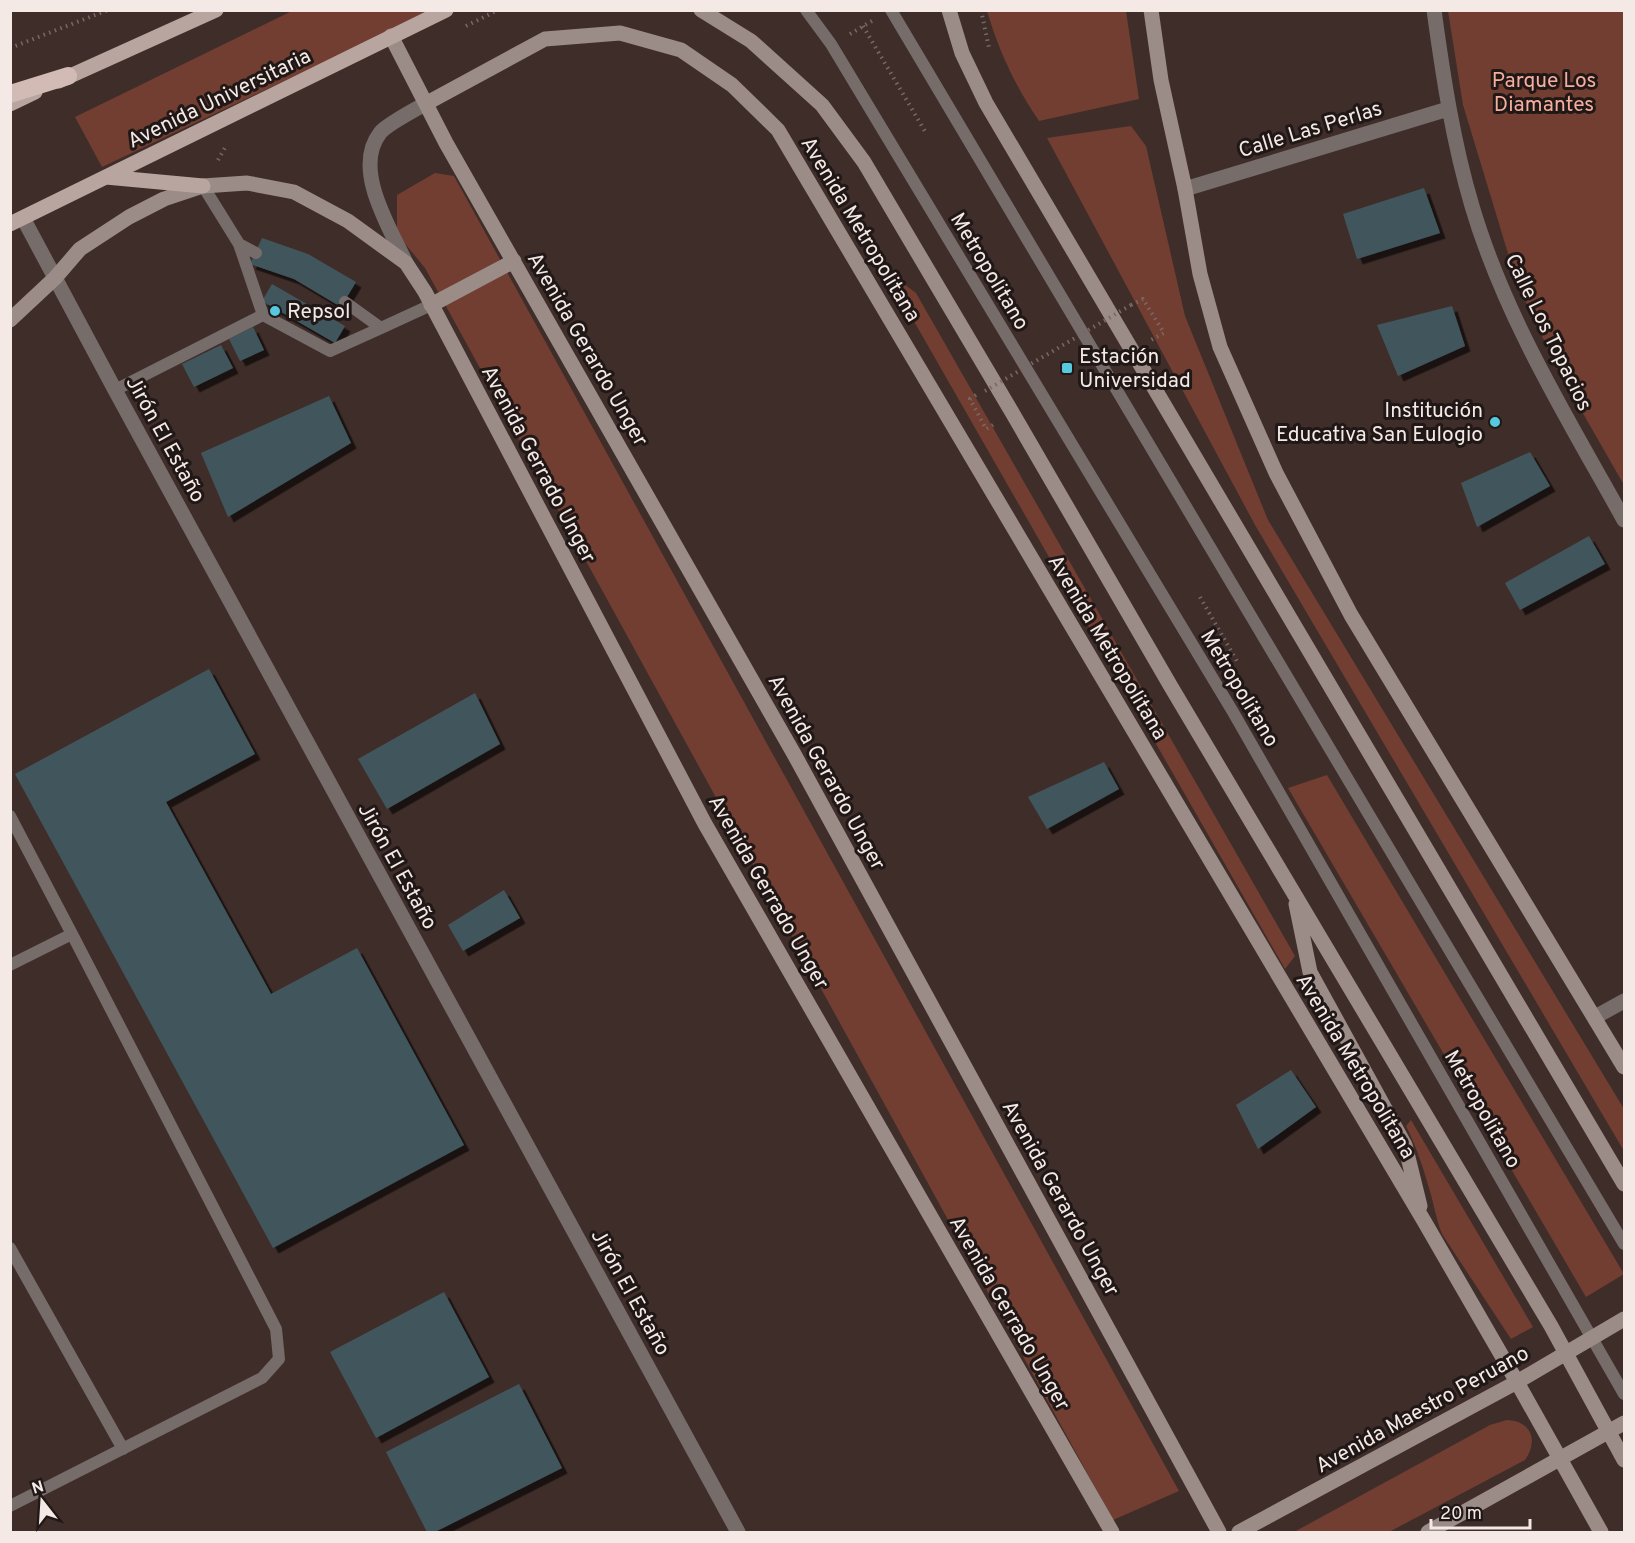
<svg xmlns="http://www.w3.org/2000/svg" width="1635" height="1543" font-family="Overpass,sans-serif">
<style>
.green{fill:#723e31}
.building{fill:#40575c;filter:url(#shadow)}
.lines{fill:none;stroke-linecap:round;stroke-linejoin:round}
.path{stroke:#796966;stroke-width:4;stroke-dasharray:1.5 4.5;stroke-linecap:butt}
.lane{stroke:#766c6a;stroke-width:12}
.street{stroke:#766c6a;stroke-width:15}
.secondary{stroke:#9b8c88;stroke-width:15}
.primary{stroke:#b8a5a0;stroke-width:15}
.highway{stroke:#d3bbb5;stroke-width:18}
.path-bridge{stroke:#796966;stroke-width:4;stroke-dasharray:1.5 4.5;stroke-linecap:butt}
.poi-dot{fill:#56c9e1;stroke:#201816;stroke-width:2}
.labels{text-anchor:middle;stroke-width:6;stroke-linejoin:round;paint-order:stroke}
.park-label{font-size:21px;fill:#f5ae9d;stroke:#201816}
.street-label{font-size:21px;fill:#f5e9e6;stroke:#201816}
.poi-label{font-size:21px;fill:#f5e9e6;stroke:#201816;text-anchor:start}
</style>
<defs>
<filter id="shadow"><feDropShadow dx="5.5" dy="5.5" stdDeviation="0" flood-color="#0009"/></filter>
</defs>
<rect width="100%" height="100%" fill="#3f2d29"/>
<!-- green -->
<path class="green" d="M292 11H432L102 167 75 117Z
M987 11H1126L1139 99 1039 121C1015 86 999 51 987 11Z
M1448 11H1624V485L1557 368 1517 283 1463 105Z
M1131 126 1146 146 1185 316 1268 520 1624 1109V1151L1255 525 1047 138Z
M435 173 454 176 1179 1491 1113 1520 425 268 397 234V195Z
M884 269 916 293 1295 956 1285 969Z
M1327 775 1624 1274 1586 1297 1288 788Z
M1411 1120 1533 1327 1511 1339 1442 1234C1436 1219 1434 1204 1429 1188 1423 1167 1416 1146 1406 1126Z
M1507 1420C1531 1421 1539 1440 1525 1460L1389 1532H1294L1490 1425Z"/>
<!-- building -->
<path class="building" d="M1424 188 1440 233 1357 259 1343 214Z
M262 238 308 254 356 282 341 307 294 279 250 264Z
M272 284 345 326 335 343 262 301Z
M1452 306 1465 346 1398 376 1377 325Z
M253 327 264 350 240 361 229 339Z
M221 345 233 368 194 387 182 364Z
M329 396 351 443 228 517 201 453Z
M1530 452 1550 486 1477 527 1461 483Z
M1589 536 1605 564 1520 610 1505 583Z
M209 669 255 754 166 802 271 994 357 948 464 1145 273 1248 15 774Z
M475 693 500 744 387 809 358 759Z
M1104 762 1119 789 1047 829 1028 797Z
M504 890 520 918 463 951 448 925Z
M1291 1070 1316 1107 1258 1149 1236 1105Z
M444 1292 489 1377 376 1438 330 1352Z
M519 1384 562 1468 435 1532H427L386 1452Z"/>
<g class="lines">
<!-- path -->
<path class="path" d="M981 10 989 48
M466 26 498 10
M863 26 926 133
M850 34 872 21
M10 48 108 10
M218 160 226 146
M1131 305 1143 299 1164 333 1151 340
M976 395 970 399 986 429 993 425
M1200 597 1238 663"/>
<!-- lane -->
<path class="lane" d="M806 10 831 44 1233 712 1624 1394
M891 10 1624 1244
M203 186 239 244 256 253
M239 244 263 315 330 351 381 328
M345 302 381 328 431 305
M115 390 263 315
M10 816 72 934 10 965
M10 1248 123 1449
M10 1506 262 1378 279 1359 276 1329 72 934"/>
<!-- street -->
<path class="street" d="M1434 10C1443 76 1453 142 1472 206 1505 318 1568 419 1624 520
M1185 189 1448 109
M23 218 115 390 738 1532
M406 263C390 228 352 169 380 133 386 125 416 109 427 103
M1595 1017 1624 1001"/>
<!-- secondary -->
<path class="secondary" d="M701 10 751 41 822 105 864 162 1013 414 1170 685 1551 1326 1624 1460
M949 10 962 53 986 103 1624 1184
M1151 10 1161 80 1185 189 1200 274 1220 347 1276 473 1351 615 1624 1067
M391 36 446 143 794 754 1219 1532
M427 103 545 39 620 33 681 50 732 85 778 130 1424 1221 1517 1382 1601 1532
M431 305 514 261
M10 320 55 278 80 249 129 217 164 199 203 186 247 183 294 192 348 221 406 263 425 292 705 824 1112 1532
M1296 904 1310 972 1405 1145 1420 1206
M1239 1532 1517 1382 1624 1319
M1428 1532 1624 1423"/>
<!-- primary -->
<path class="primary" d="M59 81 216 10
M10 104 35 92
M106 177 203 186
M10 224 446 10"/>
<!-- highway -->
<path class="highway" d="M10 94 68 76"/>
<!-- path-bridge -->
<path class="path-bridge" d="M985 391 1131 305"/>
</g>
<!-- markers -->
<g class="poi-dot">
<circle cx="275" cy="311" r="6"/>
<rect x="1061" y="362" width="12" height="12" rx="3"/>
<circle cx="1495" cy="422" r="6"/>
</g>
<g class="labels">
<!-- park labels -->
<g class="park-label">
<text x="1544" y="87">Parque Los<tspan x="1544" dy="24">Diamantes</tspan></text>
</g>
<!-- street labels -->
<g class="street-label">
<text transform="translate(219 98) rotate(-26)" y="7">Avenida Universitaria</text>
<text transform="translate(1310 129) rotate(-17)" y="7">Calle Las Perlas</text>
<text transform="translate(861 229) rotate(59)" y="7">Avenida Metropolitana</text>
<text transform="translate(990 271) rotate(59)" y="7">Metropolitano</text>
<text transform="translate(1549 332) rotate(64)" y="7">Calle Los Topacios</text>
<text transform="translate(588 349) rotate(60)" y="7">Avenida Gerardo Unger</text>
<text transform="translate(166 439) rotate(61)" y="7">Jirón El Estaño</text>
<text transform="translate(539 464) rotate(62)" y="7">Avenida Gerrado Unger</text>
<text transform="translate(1108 647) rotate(59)" y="7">Avenida Metropolitana</text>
<text transform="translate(1240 688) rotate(59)" y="7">Metropolitano</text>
<text transform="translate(827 772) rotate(61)" y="7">Avenida Gerardo Unger</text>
<text transform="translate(398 866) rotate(61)" y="7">Jirón El Estaño</text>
<text transform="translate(769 892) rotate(60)" y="7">Avenida Gerrado Unger</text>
<text transform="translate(1356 1066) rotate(59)" y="7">Avenida Metropolitana</text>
<text transform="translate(1483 1109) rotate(60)" y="7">Metropolitano</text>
<text transform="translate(1061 1198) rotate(61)" y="7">Avenida Gerardo Unger</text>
<text transform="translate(631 1292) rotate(61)" y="7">Jirón El Estaño</text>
<text transform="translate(1010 1313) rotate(60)" y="7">Avenida Gerrado Unger</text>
<text transform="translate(1422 1409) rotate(-29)" y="7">Avenida Maestro Peruano</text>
</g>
<!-- poi labels -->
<g class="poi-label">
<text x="287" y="318">Repsol</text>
<text x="1079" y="363">Estación<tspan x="1079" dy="24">Universidad</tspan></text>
<text x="1483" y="417" text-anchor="end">Institución<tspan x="1483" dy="24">Educativa San Eulogio</tspan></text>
</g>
</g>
<!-- border -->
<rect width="1635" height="1543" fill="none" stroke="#f5e9e6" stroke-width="24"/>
<!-- north arrow -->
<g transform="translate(42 1501) rotate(343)" stroke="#201816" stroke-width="4.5" paint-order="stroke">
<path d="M0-4.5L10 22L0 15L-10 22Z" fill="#f5e9e6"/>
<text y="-9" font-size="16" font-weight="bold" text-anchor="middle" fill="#f5e9e6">N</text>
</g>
<!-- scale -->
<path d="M1431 1519v9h99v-9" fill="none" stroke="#f5e9e6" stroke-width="3"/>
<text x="1440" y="1519" font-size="18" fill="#f5e9e6" stroke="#201816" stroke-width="4.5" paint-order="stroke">20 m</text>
</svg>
